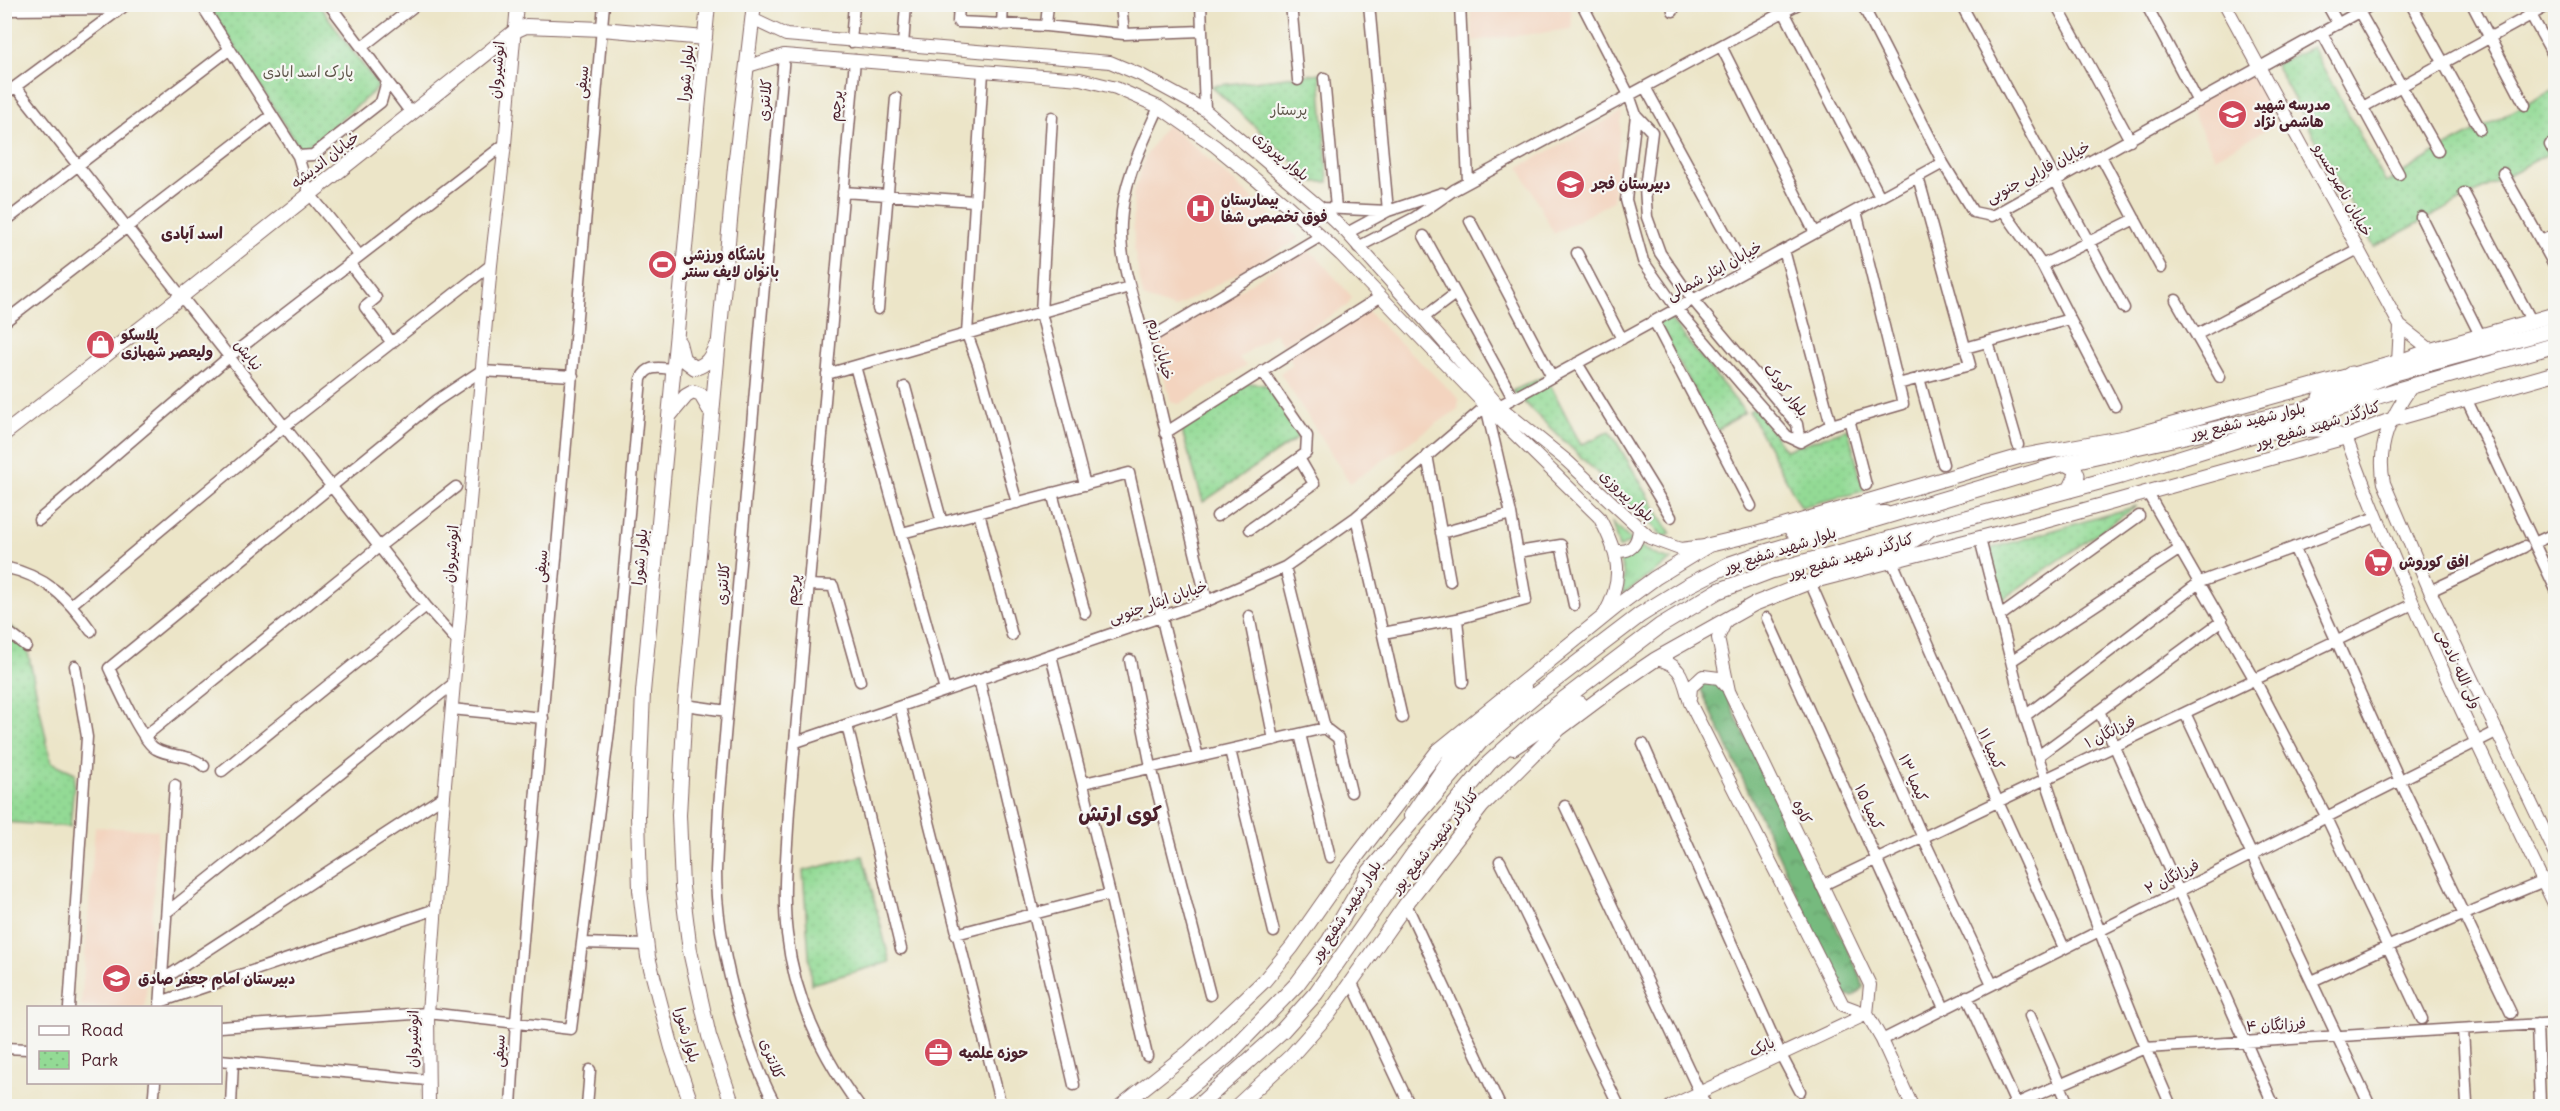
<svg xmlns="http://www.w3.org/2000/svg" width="2560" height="1111" font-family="Delius,'Playpen Sans Arabic',sans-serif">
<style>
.built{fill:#f3d4bf}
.grass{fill:url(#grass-tufts);stroke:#6e7c60;stroke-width:1.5}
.forest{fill:url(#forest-crowns);stroke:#606c54;stroke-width:1.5}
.park{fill:url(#park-dots);stroke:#6e7c60;stroke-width:1.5}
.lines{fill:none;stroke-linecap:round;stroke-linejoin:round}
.minor-casing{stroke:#836462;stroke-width:13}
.tertiary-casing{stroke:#836462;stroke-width:14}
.secondary-casing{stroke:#836462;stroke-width:16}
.primary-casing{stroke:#836462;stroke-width:17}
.minor{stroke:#fff;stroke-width:10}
.tertiary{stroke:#fff;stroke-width:12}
.secondary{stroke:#fff;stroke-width:14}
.primary{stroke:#fff;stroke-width:15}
.labels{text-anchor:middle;stroke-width:4.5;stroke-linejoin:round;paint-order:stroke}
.street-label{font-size:15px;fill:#4a1f2b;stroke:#f6f6f2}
.park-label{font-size:15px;fill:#60574b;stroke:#f6f6f2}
.poi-label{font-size:15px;font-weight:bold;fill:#4a1f2b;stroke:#f6f6f2;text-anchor:start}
.neighbourhood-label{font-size:16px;font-weight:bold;fill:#4a1f2b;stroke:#f6f6f2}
.district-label{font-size:21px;font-weight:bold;fill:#4a1f2b;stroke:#f6f6f2}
</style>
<defs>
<pattern id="grass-tufts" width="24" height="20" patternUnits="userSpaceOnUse" patternTransform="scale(1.5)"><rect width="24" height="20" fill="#93da95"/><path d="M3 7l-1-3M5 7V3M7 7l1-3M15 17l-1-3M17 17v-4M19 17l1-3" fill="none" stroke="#80bb81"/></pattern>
<pattern id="forest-crowns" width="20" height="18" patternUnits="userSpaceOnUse" patternTransform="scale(1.5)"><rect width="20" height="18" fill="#76ba7e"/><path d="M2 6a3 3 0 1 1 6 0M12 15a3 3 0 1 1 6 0" fill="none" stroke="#639767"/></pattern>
<pattern id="park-dots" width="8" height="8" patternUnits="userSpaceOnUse" patternTransform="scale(1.5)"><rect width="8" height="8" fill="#93da95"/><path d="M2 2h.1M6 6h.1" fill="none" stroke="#80bb81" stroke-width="1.8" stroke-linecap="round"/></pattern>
</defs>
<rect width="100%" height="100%" fill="#f6f6f2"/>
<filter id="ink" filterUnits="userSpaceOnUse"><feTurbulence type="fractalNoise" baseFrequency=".0167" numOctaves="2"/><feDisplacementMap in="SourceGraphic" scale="12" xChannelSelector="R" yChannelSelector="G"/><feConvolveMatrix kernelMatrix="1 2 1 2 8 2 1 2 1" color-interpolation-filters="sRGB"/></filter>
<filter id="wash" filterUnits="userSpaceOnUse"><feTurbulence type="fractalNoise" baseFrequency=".008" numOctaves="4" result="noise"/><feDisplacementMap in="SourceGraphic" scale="24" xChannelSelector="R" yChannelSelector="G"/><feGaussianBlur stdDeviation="1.35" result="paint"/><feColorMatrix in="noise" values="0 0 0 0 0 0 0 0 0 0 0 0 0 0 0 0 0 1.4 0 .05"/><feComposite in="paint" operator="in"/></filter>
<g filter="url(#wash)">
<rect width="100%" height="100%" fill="#ece5c8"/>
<!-- built -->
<path class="built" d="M1470 5H1571L1572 29 1473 41Z
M2250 72 2277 124 2215 157 2188 105Z
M1622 112 1613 201 1554 234 1519 167Z
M1167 123 1300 239 1174 308 1143 297 1134 248 1133 195 1145 157Z
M1305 249 1316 256 1352 297 1347 306 1282 345 1275 333 1239 358 1246 366 1179 404 1171 402 1155 343Z
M1364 308 1459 399 1458 409 1350 483 1280 373 1293 365 1288 355Z
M95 827 158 830 145 1007H81Z"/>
<!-- grass -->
<path class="grass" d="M1612 523 1632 541 1619 548Z
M1637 545 1660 557 1672 560 1623 594 1624 575 1619 558 1633 554Z"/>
<!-- forest -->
<path class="forest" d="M1703 679 1720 683 1861 978 1863 987 1853 997 1845 996 1842 991 1701 690Z"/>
<!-- park -->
<path class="park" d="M208 5H319L379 87 302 152Z
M2312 47 2386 183 2438 151 2555 89V150L2374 247 2275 64Z
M1320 73 1328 182H1315L1211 86Z
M1665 313 1745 412 1716 431 1655 318Z
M1546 376 1581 445 1610 431 1671 534 1664 537 1512 391Z
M1248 383 1267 385 1299 437 1203 502 1182 431Z
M1755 408 1785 450 1848 429 1864 491 1801 507 1749 411Z
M2137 506 2001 600 1986 550Z
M4 621 25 638 51 762 75 773 70 827 5 822Z
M863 856 890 962 811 984 803 871Z"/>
</g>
<g filter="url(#ink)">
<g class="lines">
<defs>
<path id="minor" d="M201 4 298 156 309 193 359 255
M329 4 411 113
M959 4 958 22 1046 26 1124 34 1202 31
M1121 4 1124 34
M1201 4 1205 110
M1291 4 1298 80
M1460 4 1468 182
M1582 4 1629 95 1636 115 1626 200 1643 261 1677 309 1741 384 1787 436 1800 442
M1672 4 1673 11
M1780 4 1880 197
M1862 4 1943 163 1973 212 1992 216 2373 4
M1961 4 2124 308
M2056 4 2130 140
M2146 4 2198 102
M2327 4 2338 24
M2411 4 2480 129
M2472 4 2525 105
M2525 4 2556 60
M4 10 121 9
M2360 13 2438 151
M1002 25 1003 4
M1046 26 1048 4
M2322 33 2399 174
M851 42 854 4
M903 46 906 4
M1721 46 1815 233
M362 47 417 4
M855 60 789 810C787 851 782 894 787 934 794 997 822 1056 859 1106
M983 72 967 334 978 364 1017 503
M1324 78 1336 208
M16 87 426 606 457 641
M1645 87 1746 271
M4 95 127 4
M1159 107C1142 145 1123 181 1121 223 1119 265 1136 303 1145 343 1165 430 1186 515 1207 601
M2363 107 2551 4
M1636 115 1652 132 1645 188 1647 217 1660 253 1693 300 1797 424 1800 442
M1052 117 1041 313 1085 485
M2550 145 2556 156
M298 156 313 155 381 102 387 81
M2101 156 2161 268
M2503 173 2556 268
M843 192 974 201
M2464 193 2532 322
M1321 208 1388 211 1369 4
M2003 210 2042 265 2115 406
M2421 217 2481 337
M1470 221 1552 377
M4 222 230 49
M1347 233 1388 211 1442 193
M1424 236 1513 398
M2541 241 2556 234
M1358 247 1414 218 1454 190 1798 4
M1784 250 1831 425
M1577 253 1622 339
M349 263 376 298 365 307 392 343
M2042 265 2135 219
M2176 300 2220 377
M878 309 896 98
M1423 318 1455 294
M1654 321 1751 506
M4 322 271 116
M2196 335 2358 249
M1145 341 1321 236
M1988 342 2018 445
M1965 348 2070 319
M1577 363 1671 517
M855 366 945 691
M827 374 1129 287
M1919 378 1943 464
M1898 384 1970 365 1918 177
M905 387 942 523
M2466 398 2556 590
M1499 406 1943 163
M1849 419 1866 485
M1165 433 1380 297
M1800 442 1831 425 1903 404 1856 211
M1427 455 1450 581
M2147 492 2255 680 2326 816 2422 1019
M1052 493 1085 613
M979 513 1012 635
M1217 516 1306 453 1307 436 1262 371
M1356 517 1402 718
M39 520 230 356 505 144
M1250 529 1314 484 1299 458
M902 533 1129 473 1165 632 1198 757
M1441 533 1511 514
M1980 539 2025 716 2200 582 2376 517
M2534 543 2556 533
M2294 547 2399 779 2511 1013
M1518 552 1561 545 1574 605
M1892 561 1998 802 2064 948
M4 567C46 576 67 597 91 631
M1285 567 1325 728
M1810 582 1923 838 1992 984
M808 585 833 586 860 681
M2430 591 2524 547
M72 604 285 426 491 265
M1249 616 1274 740
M2000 616 2139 516
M1767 618 1944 1008
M1457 619 1463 682
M4 629 26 646
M1051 655 1110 894 1147 1056
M1130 660 1151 767 1210 995
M2011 661 2180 549
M979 679 1074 1085
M685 705 727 711
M900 707 1001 1106
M451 709 543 718
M2099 711 2274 1106
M2185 713 2370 1106
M2025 716C2067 848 2115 979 2171 1106
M847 725 901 949
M1325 728 1338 738 1351 792
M1300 734 1330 857
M144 737 380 546 456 487
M796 742 1207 601 1285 567 1356 517 1486 406 1511 514 1526 600 1457 619 1383 633
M1643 744 1781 1055 1800 1091
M1230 750 1274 932
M2038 756 2222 621
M204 766C187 752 172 758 156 749 142 742 117 685 109 668L436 401 481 371 573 376
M222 771 426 606
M1084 783 1325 728
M1565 806 1706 1106
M1500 861 1619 1106
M1821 886 2413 604
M1406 904 1500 1106
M167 912 453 684
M956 934 1110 894
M583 943 647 945
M162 980 444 796
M1351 981 1410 1106
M2312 981 2389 946 2556 876
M1967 996 2016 1104
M160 1002 436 909
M160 1007 175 785
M69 1008 87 737 75 666
M2030 1016 2069 1106
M2537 1024 2540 1104
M220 1027 428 1013 571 1029 611 715 641 379C648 364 659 368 674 369
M2463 1029 2467 1104
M1882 1040 2498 731
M4 1048 28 1049
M220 1060 427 1080
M153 1106 155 1082
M231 1106 233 1061
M511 1106 516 1021 604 4
M587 1106 590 1070
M776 1106C743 1045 716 941 716 871 717 849 718 828 719 806L784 55
M2011 1106 2145 1048 2556 1023"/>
<path id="tertiary" d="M2225 4 2400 326
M752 19 786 35 1110 62 1141 75 1205 110 1321 208 1347 233 1423 318 1499 406 1567 461 1650 538 1680 549 1705 546
M748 66 784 55 1080 79 1116 88 1159 107 1215 146 1288 206 1341 255 1486 406 1599 517C1619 554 1625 578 1604 615
M2398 362 2400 326 2431 350
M2412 386C2391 416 2376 446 2384 483L2430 591 2556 855
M2266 432C2297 437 2315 423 2346 437 2405 598 2481 753 2556 908
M1613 550C1630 554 1638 545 1639 528
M1656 659C1683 664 1683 680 1690 703L1843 1005 1867 1014 1870 985 1729 691 1718 638 1727 619
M1690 699 1691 687 1703 676 1719 678 1727 687
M429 1106 428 1013 444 796 491 265 505 144 517 4
M1671 1106 1867 1014 1882 1040 1912 1106"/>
<path id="secondary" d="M679 343 683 359 695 368C707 365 711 357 716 346
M670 415 686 396 693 392 701 395 712 414
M4 434 182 296 515 31 526 26 602 29 705 38
M1792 531 1864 514 1885 513
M1844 565 1909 543 1928 531
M1513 748 1580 703
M1411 816 1449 760 1512 703 1524 687
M692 1106 672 1048 648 957 640 890 638 815 643 692 708 4
M733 1106 709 1036 690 951 682 887 679 815 685 705 735 167 754 4
M1121 1106 1189 1052 1264 981 1292 947 1346 870 1438 751 1617 606 1655 578 1694 554 1709 545 1756 534 2022 456 2127 437 2398 362 2431 350 2556 314
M1237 1106 1291 1056 1330 1012 1406 904 1482 806 1559 729 1619 684 1656 659 1754 604 1810 582 2038 523 2346 437 2391 420 2556 373"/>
<path id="primary" d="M2320 397 2351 374
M2065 463 2074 468 2077 475 2070 490
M1167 1106 1227 1056 1297 984 1329 941 1370 871 1481 741 1534 696 1640 615 1687 586 1730 564 1759 554 2065 463 2305 409 2394 373 2556 329
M1198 1106 1282 1031 1316 993 1414 853 1489 763 1539 718 1660 626 1718 591 1771 571 2121 476 2398 390 2556 345"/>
</defs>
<!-- minor casing -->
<use href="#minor" class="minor-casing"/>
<!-- tertiary casing -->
<use href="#tertiary" class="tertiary-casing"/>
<!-- secondary casing -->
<use href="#secondary" class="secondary-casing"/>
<!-- primary casing -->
<use href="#primary" class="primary-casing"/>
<!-- minor -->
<use href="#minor" class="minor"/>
<!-- tertiary -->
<use href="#tertiary" class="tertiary"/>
<!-- secondary -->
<use href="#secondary" class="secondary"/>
<!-- primary -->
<use href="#primary" class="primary"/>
</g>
</g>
<!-- icons -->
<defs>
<symbol id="school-disc" viewBox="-11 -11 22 22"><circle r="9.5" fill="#d1495b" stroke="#f6f6f2"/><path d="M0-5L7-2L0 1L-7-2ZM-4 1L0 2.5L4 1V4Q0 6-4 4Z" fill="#fff"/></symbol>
<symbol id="hospital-disc" viewBox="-11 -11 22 22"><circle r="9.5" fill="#d1495b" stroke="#f6f6f2"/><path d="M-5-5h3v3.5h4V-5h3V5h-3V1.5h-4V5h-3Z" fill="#fff"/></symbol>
<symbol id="stadium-disc" viewBox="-11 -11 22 22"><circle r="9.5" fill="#d1495b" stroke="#f6f6f2"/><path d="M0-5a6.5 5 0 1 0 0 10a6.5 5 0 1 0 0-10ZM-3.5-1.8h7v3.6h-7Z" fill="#fff"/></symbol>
<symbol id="shop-disc" viewBox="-11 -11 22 22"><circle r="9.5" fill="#d1495b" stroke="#f6f6f2"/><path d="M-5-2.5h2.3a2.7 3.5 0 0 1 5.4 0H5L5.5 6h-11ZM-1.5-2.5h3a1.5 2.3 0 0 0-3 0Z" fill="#fff"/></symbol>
<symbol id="supermarket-disc" viewBox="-11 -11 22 22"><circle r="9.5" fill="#d1495b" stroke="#f6f6f2"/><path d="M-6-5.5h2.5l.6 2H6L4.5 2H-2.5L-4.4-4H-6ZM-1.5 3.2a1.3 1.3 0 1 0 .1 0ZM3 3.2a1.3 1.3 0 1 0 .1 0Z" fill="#fff"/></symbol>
<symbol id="office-disc" viewBox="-11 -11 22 22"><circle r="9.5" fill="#d1495b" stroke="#f6f6f2"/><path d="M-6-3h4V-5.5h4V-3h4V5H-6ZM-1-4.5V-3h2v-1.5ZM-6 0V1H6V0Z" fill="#fff"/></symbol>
</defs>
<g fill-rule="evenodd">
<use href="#school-disc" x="2216" y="98" width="33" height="33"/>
<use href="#school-disc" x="1554" y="168" width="33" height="33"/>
<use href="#hospital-disc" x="1184" y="192" width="33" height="33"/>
<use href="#stadium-disc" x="646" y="248" width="33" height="33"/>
<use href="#shop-disc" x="84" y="328" width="33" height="33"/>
<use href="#supermarket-disc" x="2362" y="546" width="33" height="33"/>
<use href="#school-disc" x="100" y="962" width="33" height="33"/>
<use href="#office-disc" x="922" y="1036" width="33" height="33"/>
</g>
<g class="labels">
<!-- street labels -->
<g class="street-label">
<text transform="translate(497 70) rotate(-85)" y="5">انوشیروان</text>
<text transform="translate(686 73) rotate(-85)" y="5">بلوار شورا</text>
<text transform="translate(582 82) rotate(-85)" y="5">سیفی</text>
<text transform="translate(765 100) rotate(-85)" y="5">کلانتری</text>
<text transform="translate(836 106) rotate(-85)" y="5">پرچم</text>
<text transform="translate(1281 156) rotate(40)" y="5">بلوار پیروزی</text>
<text transform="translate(325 160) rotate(-38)" y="5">خیابان اندیشه</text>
<text transform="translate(2038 172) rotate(-28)" y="5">خیابان فارابی جنوبی</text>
<text transform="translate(2343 190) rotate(61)" y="5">خیابان ناصرخسرو</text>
<text transform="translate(1714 271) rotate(-29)" y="5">خیابان ایثار شمالی</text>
<text transform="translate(1161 349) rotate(76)" y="5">خیابان رزم</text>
<text transform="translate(248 355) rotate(51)" y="5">نیایش</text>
<text transform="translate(1786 390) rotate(52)" y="5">بلوار کودک</text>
<text transform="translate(2248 421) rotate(-13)" y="5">بلوار شهید شفیع پور</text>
<text transform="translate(2318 425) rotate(-17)" y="5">کنارگذر شهید شفیع پور</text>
<text transform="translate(1627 496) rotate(43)" y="5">بلوار پیروزی</text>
<text transform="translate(1780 550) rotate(-18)" y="5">بلوار شهید شفیع پور</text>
<text transform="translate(451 554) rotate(-85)" y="5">انوشیروان</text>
<text transform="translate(1851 556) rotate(-16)" y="5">کنارگذر شهید شفیع پور</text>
<text transform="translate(640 557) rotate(-85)" y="5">بلوار شورا</text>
<text transform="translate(541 566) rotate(-85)" y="5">سیفی</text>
<text transform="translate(723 584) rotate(-85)" y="5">کلانتری</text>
<text transform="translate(793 590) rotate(-85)" y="5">پرچم</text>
<text transform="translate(1158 602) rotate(-19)" y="5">خیابان ایثار جنوبی</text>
<text transform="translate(2459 669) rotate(65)" y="5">ولی الله نادمی</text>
<text transform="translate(2110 732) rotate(-26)" y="5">فرزانگان ۱</text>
<text transform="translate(1991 749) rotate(66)" y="5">کیمیا ۱۱</text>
<text transform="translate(1913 778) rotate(66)" y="5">کیمیا ۱۳</text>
<text transform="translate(1869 807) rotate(66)" y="5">کیمیا ۱۵</text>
<text transform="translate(1802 812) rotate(65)" y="5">کاوه</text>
<text transform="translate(1435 841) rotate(-51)" y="5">کنارگذر شهید شفیع پور</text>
<text transform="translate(2172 877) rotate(-27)" y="5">فرزانگان ۲</text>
<text transform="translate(1346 911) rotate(-57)" y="5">بلوار شهید شفیع پور</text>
<text transform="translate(2276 1025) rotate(-3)" y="5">فرزانگان ۴</text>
<text transform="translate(687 1035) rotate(74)" y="5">بلوار شورا</text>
<text transform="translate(413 1039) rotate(-89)" y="5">انوشیروان</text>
<text transform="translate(1762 1047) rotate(-25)" y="5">بابک</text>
<text transform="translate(499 1051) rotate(-87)" y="5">سیفی</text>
<text transform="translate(772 1059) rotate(69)" y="5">کلانتری</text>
</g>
<!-- park labels -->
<g class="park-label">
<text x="308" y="77">پارک اسد ابادی</text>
<text x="1289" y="115">پرستار</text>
</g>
<!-- poi labels -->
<g class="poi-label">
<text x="2254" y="110">مدرسه شهید<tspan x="2254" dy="17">ه‍اشمی نژاد</tspan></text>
<text x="1592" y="189">دبیرستان فجر</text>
<text x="1221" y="205">بیمارستان<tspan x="1221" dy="17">فوق تخصصی شفا</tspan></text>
<text x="683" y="260">باشگاه ورزشی<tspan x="683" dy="17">بانوان لایف سنتر</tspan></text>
<text x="121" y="340">پلاسکو<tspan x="121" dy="17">ولیعصر شهبازی</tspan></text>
<text x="2399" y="567">افق کوروش</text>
<text x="138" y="984">دبیرستان امام جعفر صادق</text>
<text x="959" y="1058">حوزه علمیه</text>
</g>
<!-- neighbourhood labels -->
<g class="neighbourhood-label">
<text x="192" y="239">اسد آبادی</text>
</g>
<!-- district labels -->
<g class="district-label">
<text x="1120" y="821">کوی ارتش</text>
</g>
</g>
<!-- margin -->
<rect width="2560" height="1111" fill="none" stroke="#f6f6f2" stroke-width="24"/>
<!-- legend -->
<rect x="27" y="1006" width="195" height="78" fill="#f6f6f2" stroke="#b1a0a2" stroke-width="1.5"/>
<rect x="39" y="1026" width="30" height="9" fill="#ffffff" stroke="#b1a0a2" stroke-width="1.5"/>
<text x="81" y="1036" font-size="18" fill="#4a1f2b">Road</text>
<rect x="39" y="1051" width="30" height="18" fill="url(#park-dots)" stroke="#b1a0a2" stroke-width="1.5"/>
<text x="81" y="1066" font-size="18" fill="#4a1f2b">Park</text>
</svg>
